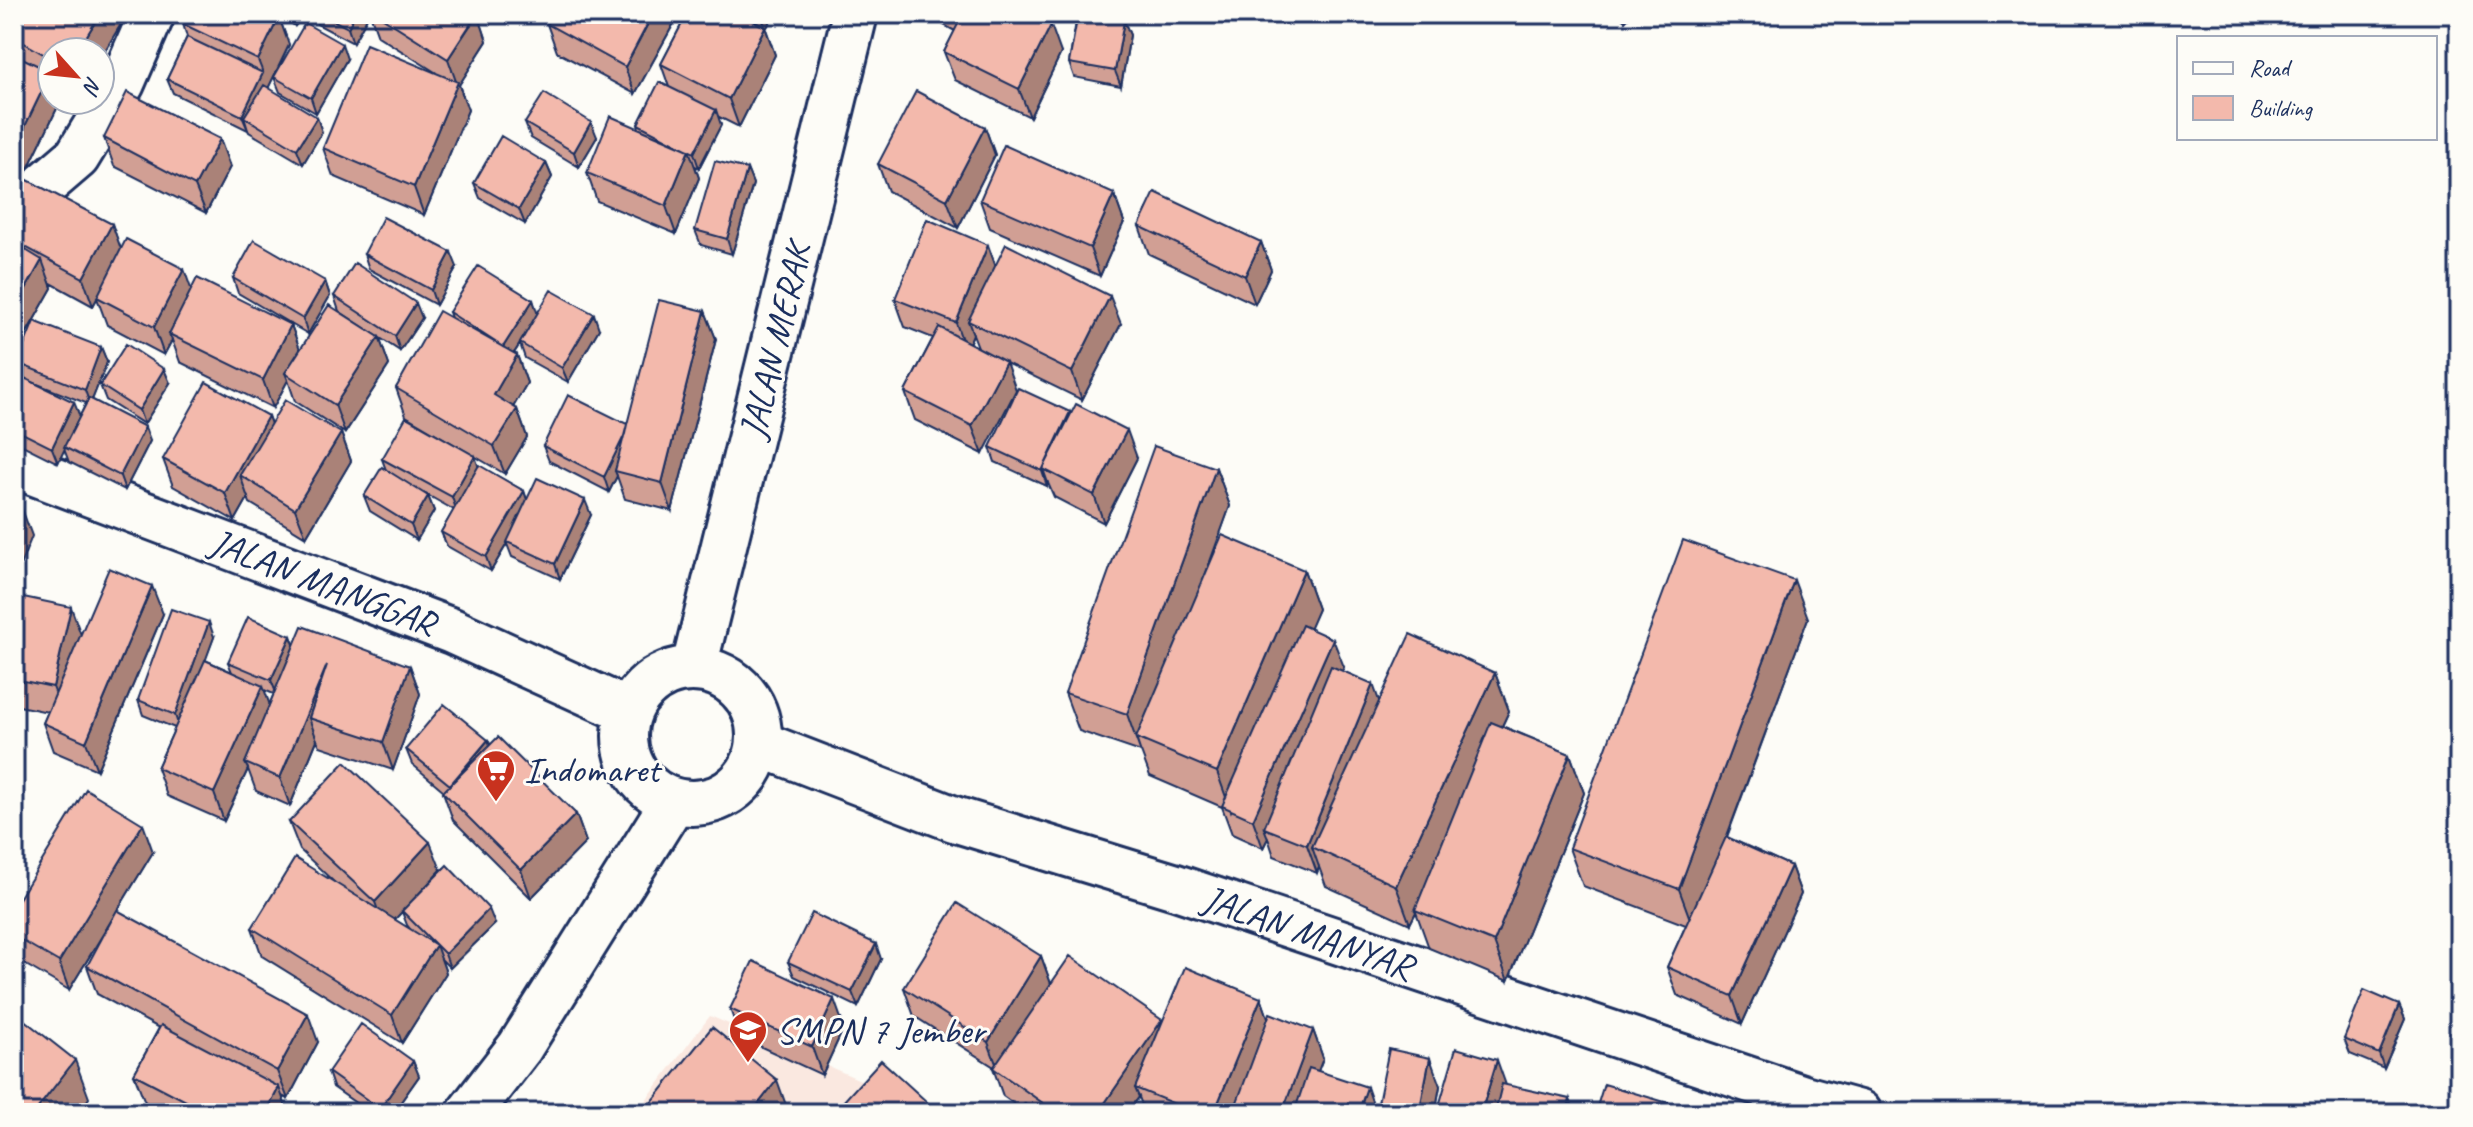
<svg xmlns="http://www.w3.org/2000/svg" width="2473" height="1127" font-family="Caveat,sans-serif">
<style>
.built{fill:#fae8e0}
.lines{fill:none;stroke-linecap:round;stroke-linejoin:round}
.minor-casing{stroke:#1b2f5e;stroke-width:50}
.major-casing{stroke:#1b2f5e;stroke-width:50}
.minor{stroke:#fdfcf7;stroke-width:44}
.major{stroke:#fdfcf7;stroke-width:44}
.wall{fill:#d19f94;stroke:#1b2f5e;stroke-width:2;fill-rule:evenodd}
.shaded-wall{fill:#aa8278;stroke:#1b2f5e;stroke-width:2}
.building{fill:#f3b9ac;stroke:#1b2f5e;stroke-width:2}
.labels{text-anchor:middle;stroke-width:6;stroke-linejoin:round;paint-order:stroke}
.street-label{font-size:38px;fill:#1b2f5e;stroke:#fdfcf7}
.poi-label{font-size:38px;fill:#1b2f5e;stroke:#fdfcf7;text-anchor:start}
</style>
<rect width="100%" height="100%" fill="#fdfcf7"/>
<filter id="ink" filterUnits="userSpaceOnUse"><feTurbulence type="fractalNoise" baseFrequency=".0125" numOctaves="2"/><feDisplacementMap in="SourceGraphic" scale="16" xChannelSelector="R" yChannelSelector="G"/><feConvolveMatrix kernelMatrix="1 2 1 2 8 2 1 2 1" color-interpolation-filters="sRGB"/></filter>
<g filter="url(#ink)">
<!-- built -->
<path class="built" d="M710 1016 938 1113H636Z"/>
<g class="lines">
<defs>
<path id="minor" d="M14 211 77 157 122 83 152 14
M760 744 954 819 1176 887 1804 1098 1859 1113"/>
<path id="major" d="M14 465 452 631 628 711
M694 667 855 14
M625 736a67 67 0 1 1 134 0a67 67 0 1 1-134 0Z
M469 1113 520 1047 673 802"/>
</defs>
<!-- minor casing -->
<use href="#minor" class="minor-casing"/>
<!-- major casing -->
<use href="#major" class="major-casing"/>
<!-- minor -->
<use href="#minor" class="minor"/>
<!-- major -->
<use href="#major" class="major"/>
</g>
<!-- wall -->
<path class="wall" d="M14 14 52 52V100H61L24 177 14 172Z
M278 14H304L295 26Z
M313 14H369L353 43 317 24Z
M370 14H478L487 41 459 85 468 110 424 215 333 176 323 148 435 72 378 36Z
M553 14H679L635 94 557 52 547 24Z
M687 14H774L766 29 775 55 739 127 717 116 721 125 699 168 695 166 699 178 676 234 597 201 587 173 639 129 638 124 669 87 661 64Z
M924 14H1028L1061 53 1030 117 955 80 944 52 955 31Z
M1060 14H1092L1124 21 1130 35 1121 86 1074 77 1069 63 1076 22Z
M1616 14H1631L1625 21Z
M279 17 289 45 268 88 322 132 303 164 249 132 248 130 173 93 167 79 187 37 183 24Z
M347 59 316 113 280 92 274 77Z
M525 123 597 137 579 167 531 138Z
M985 127 995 155 958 228 888 191 878 164Z
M104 138 230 167 206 213 114 166Z
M546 163 552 177 525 224 480 198 474 183Z
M747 169 753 184 732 254 701 245 695 230Z
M14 187 112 224 121 250 191 289 291 325 300 350 379 337 389 365 345 433 295 401 288 380 273 408 180 362 172 340 164 355 107 325 97 298 93 306 51 283 52 288 14 355Z
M1114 194 1124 222 1100 276 990 228 980 200Z
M1139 226 1261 242 1271 270 1255 304 1149 254Z
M364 254 457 267 436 305 369 269Z
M995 265 1121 324 1082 400 1006 363 983 454 915 420 905 392 933 338 905 327 895 299ZM973 334 978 347 969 343Z
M233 278 325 281 330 296 308 334 238 293Z
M334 296 422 318 400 351 339 311Z
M533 300 537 313 599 329 568 382 525 358 520 344 514 353 517 355 527 383 513 407 517 409 527 437 505 474 406 416 396 388 451 318 449 312Z
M705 311 716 339 672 511 625 499 617 476 609 492 549 461 543 446 627 424Z
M101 347 107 362 92 400 150 441 125 490 69 462 64 449 58 463 14 441V373L22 377 17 363ZM27 380 86 403 80 416Z
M170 383 144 424 106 400 100 385Z
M1071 415 1137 458 1104 523 1054 497 1048 483 1047 486 995 462 990 447Z
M268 416 271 424 341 433 351 461 306 537 250 503 248 498 235 521 173 486 163 459Z
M382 459 479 466 524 491 527 500 591 515 560 579 512 557 507 544 491 571 447 546 441 532 454 510 424 493 428 496 434 511 417 540 370 511 364 496 386 470Z
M1216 468 1230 506 1202 583 1304 570 1318 609 1309 628 1344 667 1342 671 1379 702 1495 673 1509 711 1502 726 1570 754 1584 793 1508 981 1429 948 1416 912 1410 924 1326 886 1319 867 1317 873 1274 856 1268 838 1263 848 1232 834 1222 807 1150 776 1141 752 1079 731 1065 693Z
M14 595 81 634 163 614 97 770 53 751 43 723 48 712 14 705Z
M1808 618 1727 837 1791 866 1801 894 1742 1024 1677 995 1667 967 1686 925 1583 886 1569 848Z
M291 636 294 645 410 666 420 694 393 770 320 746 317 740 290 806 256 791 248 769 224 821 167 796 157 768 175 728 143 715 138 700 214 637 205 660 232 672 228 662ZM264 690 274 694 269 705Z
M488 740 490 744 576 814 586 842 531 898 453 820 443 792 444 791 412 764 406 749Z
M289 822 441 870 419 893 495 924 450 968 441 959 446 973 402 1043 262 956 252 928 334 882 300 850ZM402 912 407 925 411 930 394 919Z
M153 852 69 990 14 958V907Z
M1041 956 1051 984 1162 1020 1261 998 1268 1018 1313 1030 1323 1058 1318 1071 1376 1113 1440 1086 1435 1113H1145L1139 1097 1127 1113H1017L1021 1109 1003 1096 993 1068 994 1067 914 1016 904 988Z
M881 959 858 1007 794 976 788 962Z
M87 966 318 1042 288 1099 282 1096 288 1113H166L145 1102 134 1074 159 1028 97 994Z
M2399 1005 2405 1019 2384 1068 2350 1054 2344 1039Z
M730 1009 844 1027 822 1075 740 1037Z
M413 1061 419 1076 393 1113H370L333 1087 328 1072Z"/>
<!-- shaded-wall -->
<path class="shaded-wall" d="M100 14H127L100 59V52H77Z
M291 14H304L295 26Z
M355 14H369L353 43 348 28Z
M478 14 487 41 459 85 468 110 424 215 414 187 457 84 448 59Z
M653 14H679L635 94 625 67Z
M761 14H774L766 29 761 15Z
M1622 14H1631L1625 21Z
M279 17 289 45 252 122 244 117 248 130 242 116 263 73 258 60Z
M1124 21 1130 35 1121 86 1115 71Z
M1051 25 1061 53 1030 117 1019 89Z
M765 27 775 55 739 127 729 99Z
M342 44 347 59 316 113 311 98Z
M51 72 52 100H61L24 177 14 149Z
M716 110 721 125 699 168 694 153Z
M317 117 322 132 303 164 297 149Z
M591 122 597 137 579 167 574 152Z
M985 127 995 155 958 228 947 200Z
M220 139 230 167 206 213 195 186Z
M689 150 699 178 676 234 666 206Z
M546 163 552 177 525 224 519 209Z
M747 169 753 184 732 254 727 239Z
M1114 194 1124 222 1100 276 1090 248Z
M112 224 122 252 93 306 83 278Z
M1261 242 1271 270 1255 304 1245 276Z
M988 245 998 273 968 321 973 334 966 351 956 323Z
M451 252 457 267 436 305 431 290Z
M42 260 52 288 14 355V310Z
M184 269 194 297 169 334 172 340 164 355 154 327Z
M325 281 330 296 308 334 303 319Z
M1110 296 1121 324 1082 400 1072 372Z
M533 300 538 315 509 361 503 347Z
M416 303 422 318 400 351 395 336Z
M705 311 716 339 672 511 662 483Z
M594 314 599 329 568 382 562 368Z
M291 325 301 352 285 373 288 380 273 408 263 380Z
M379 337 389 365 345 433 335 405Z
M101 347 107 362 90 405 85 390Z
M517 355 527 383 504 423 494 395Z
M1006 362 1016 390 983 454 972 426Z
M164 369 170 383 144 424 139 410Z
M74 402 80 417 58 463 52 448Z
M517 409 527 437 505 474 494 446Z
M1070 412 1075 427 1043 469 1048 483 1047 486 1042 471Z
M268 416 278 444 240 475 248 498 235 521 225 493Z
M629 425 615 471 617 476 609 492 604 477Z
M145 427 150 441 125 490 120 476Z
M1127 430 1137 458 1104 523 1094 495Z
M341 433 351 461 306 537 295 509Z
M475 456 480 471 457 512 452 497Z
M1216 468 1230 506 1145 742 1136 738 1141 753 1127 714Z
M524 491 529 506 491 571 486 557Z
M428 496 434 511 417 540 411 525Z
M585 500 591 515 560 579 555 564Z
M22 509 32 536 14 581V528Z
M1304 570 1318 609 1231 811 1217 772Z
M1794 580 1808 618 1693 927 1679 889Z
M152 586 163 614 97 770 86 742Z
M71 607 81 635 64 715 53 687Z
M209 622 214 637 180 730 175 715Z
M291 636 296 650 277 695 271 680Z
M1333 639 1344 667 1271 831 1264 828 1268 838 1263 848 1253 820Z
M327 665 309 718 317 740 290 806 280 778Z
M410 666 420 694 393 770 383 742Z
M1495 673 1509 711 1416 910H1415L1416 912 1410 924 1396 886Z
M1373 684 1383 712 1312 847 1319 867 1317 873 1307 845Z
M263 686 273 714 245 763 248 769 224 821 214 793Z
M488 740 494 755 451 786Z
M1570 754 1584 793 1508 981 1494 942Z
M576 814 586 842 531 898 521 870Z
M143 824 153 852 69 990 59 962Z
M430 842 441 870 385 930 375 902Z
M1791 866 1801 894 1742 1024 1732 996Z
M489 909 495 924 450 968 445 954Z
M876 944 881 959 858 1007 852 992Z
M436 945 446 973 402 1043 392 1015Z
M1041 956 1051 984 998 1069 988 1042Z
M1261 998 1271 1026 1235 1113H1214Z
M834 999 844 1027 822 1075 812 1047Z
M2399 1005 2405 1019 2384 1068 2379 1054Z
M308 1014 318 1042 288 1099 277 1071Z
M1162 1020 1172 1048 1135 1088 1139 1097 1127 1113H1098Z
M1313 1030 1323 1058 1302 1113H1282Z
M1430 1058 1440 1086 1435 1113H1419Z
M75 1060 89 1098 78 1113H34Z
M1497 1060 1507 1088 1499 1113H1481Z
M413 1061 419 1076 393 1113H382L380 1109Z
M777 1080 787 1108 784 1113H751Z
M279 1087 288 1113H266Z
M1367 1087 1376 1113H1358Z
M1570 1099 1575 1113H1567Z"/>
<!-- building -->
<path class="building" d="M14 14H100L77 52H52V59L14 37Z
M188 14H273L279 17 258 60 183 24Z
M321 14H355L348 28Z
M377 14H477L448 59Z
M553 14H653L625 67 547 24Z
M687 14H740L765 27 729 99 661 64Z
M946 14H961L958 20Z
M963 14H1028L1051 25 1019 89 944 52Z
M1078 14H1092L1124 21 1115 71 1069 63Z
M305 23 342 44 311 98 274 77Z
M187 37 263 73 242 116 167 79Z
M366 44 458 82 414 187 323 148Z
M14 54 51 72 14 149Z
M659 82 716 110 694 153 638 124Z
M264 85 317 117 297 149 244 117Z
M916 91 985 127 947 200 878 164Z
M127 92 220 139 195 186 104 138Z
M544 93 591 122 574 152 525 123Z
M610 116 689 150 666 206 587 173Z
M501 136 546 163 519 209 474 183Z
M1004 145 1114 194 1090 248 980 200Z
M715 161 747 169 727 239 695 230Z
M20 176 112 224 83 278 14 241V187Z
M1155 192 1261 242 1245 276 1139 226Z
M383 217 451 252 431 290 364 254Z
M927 219 988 245 956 323 895 299Z
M126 239 184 269 154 327 97 297Z
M254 240 325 281 303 319 233 278Z
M14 243 42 260 14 310Z
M1006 244 1110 296 1072 372 968 321Z
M355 263 416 303 395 336 334 296Z
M478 266 533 300 503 347 449 312Z
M197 278 291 325 263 380 169 334Z
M551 290 594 314 562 368 520 343Z
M659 300 705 311 662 483 615 471Z
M329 305 379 337 335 405 285 373Z
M439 311 517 355 494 395 517 409 494 446 396 388Z
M34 321 101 347 85 390 17 363Z
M939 327 1006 362 972 426 905 392Z
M126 344 164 369 139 410 100 385Z
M14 373 74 402 52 448 14 429Z
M206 382 268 416 225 493 163 459Z
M1018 388 1070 412 1042 471 990 447Z
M568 395 627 424 625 434 604 477 543 446Z
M89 398 145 427 120 476 64 447Z
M285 400 341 433 295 509 240 475Z
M1076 404 1127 430 1094 495 1043 469Z
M406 417 475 456 452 497 382 459Z
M1154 446 1216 468 1127 714 1065 693Z
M479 465 524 491 486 557 441 532Z
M382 467 428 496 411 525 364 496Z
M537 478 585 500 555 564 507 542Z
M14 505 22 509 14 528Z
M1222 535 1304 570 1217 772 1136 738Z
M1683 540 1794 580 1679 889 1569 848Z
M109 568 152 586 86 742 43 723Z
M14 595 71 607 53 687 14 679Z
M171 609 209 622 175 715 138 700Z
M248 617 291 636 271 680 228 662Z
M1302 625 1333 639 1253 820 1222 806Z
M302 626 410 666 383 742 309 718 327 665 280 778 245 763Z
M1410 634 1495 673 1396 886 1312 847Z
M205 660 263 686 214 793 157 768Z
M1331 666 1373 684 1307 845 1264 828Z
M444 704 488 740 450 785 406 749Z
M1491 722 1570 754 1494 942 1415 910Z
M498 737 576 814 521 870 443 792Z
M345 762 430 842 375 902 289 822Z
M86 789 143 824 59 962 14 936V907Z
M1726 837 1791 866 1732 996 1667 967Z
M295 858 436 945 392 1015 252 928Z
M447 865 489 909 445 954 402 911Z
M957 903 1041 956 988 1042 904 988Z
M117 910 308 1014 277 1071 87 966Z
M812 913 876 944 852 992 788 962Z
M1070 956 1162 1020 1098 1113H1057L993 1068Z
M753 961 834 999 812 1047 730 1009Z
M1185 967 1261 998 1214 1113H1197L1135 1088Z
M2364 990 2399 1005 2379 1054 2344 1039Z
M14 1012 75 1060 34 1113H14Z
M1270 1013 1313 1030 1282 1113H1233Z
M361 1024 413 1061 380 1109 328 1072Z
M161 1025 279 1087 266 1113H209L134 1074Z
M712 1027 777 1080 751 1113H643Z
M1456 1048 1497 1060 1481 1113H1437Z
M1389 1049 1430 1058 1419 1113H1376Z
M881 1060 939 1113H833Z
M1309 1068 1367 1087 1358 1113H1294Z
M1502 1084 1570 1099 1567 1113H1495Z
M1604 1084 1685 1108 1684 1113H1595Z
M1025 1103 1039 1113H1017Z"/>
</g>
<!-- icons -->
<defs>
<symbol id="supermarket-pin" viewBox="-11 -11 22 30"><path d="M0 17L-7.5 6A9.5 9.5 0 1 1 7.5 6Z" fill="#c8321e" stroke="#fdfcf7"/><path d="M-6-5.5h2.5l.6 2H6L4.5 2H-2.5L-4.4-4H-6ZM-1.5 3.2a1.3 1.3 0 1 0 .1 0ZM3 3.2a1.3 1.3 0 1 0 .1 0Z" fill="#fff"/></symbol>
<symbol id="school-pin" viewBox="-11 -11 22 30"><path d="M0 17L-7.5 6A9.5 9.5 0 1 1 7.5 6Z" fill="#c8321e" stroke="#fdfcf7"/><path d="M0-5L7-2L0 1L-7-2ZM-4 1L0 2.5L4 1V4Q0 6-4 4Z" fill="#fff"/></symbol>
</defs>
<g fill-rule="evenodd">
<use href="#supermarket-pin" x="474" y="747" width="44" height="60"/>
<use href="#school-pin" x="726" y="1008" width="44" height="60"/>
</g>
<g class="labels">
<!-- street labels -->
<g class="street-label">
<text transform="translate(775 341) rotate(-76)" y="13">JALAN MERAK</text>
<text transform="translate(323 582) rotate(21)" y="13">JALAN MANGGAR</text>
<text transform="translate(1308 932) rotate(19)" y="13">JALAN MANYAR</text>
</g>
<!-- poi labels -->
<g class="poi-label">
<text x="524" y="782">Indomaret</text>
<text x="776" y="1043">SMPN 7 Jember</text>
</g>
</g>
<!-- margin -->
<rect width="2473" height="1127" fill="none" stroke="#fdfcf7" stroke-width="48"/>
<rect x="24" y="24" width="2425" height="1079" fill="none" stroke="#1b2f5e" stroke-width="3" filter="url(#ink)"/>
<!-- legend -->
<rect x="2177" y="36" width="260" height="104" fill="#fdfcf7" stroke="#a3aaba" stroke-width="2"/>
<rect x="2193" y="62" width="40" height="12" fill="#fdfcf7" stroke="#a3aaba" stroke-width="2"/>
<text x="2249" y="76" font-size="24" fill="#1b2f5e">Road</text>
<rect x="2193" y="96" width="40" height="24" fill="#f3b9ac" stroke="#a3aaba" stroke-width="2"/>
<text x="2249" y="116" font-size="24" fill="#1b2f5e">Building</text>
<!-- north arrow -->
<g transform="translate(76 76) rotate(117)"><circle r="38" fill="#fdfcf7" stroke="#a3aaba" stroke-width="2"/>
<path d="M0-6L14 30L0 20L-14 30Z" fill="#c8321e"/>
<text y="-12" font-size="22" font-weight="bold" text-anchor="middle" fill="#1b2f5e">N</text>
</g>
</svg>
